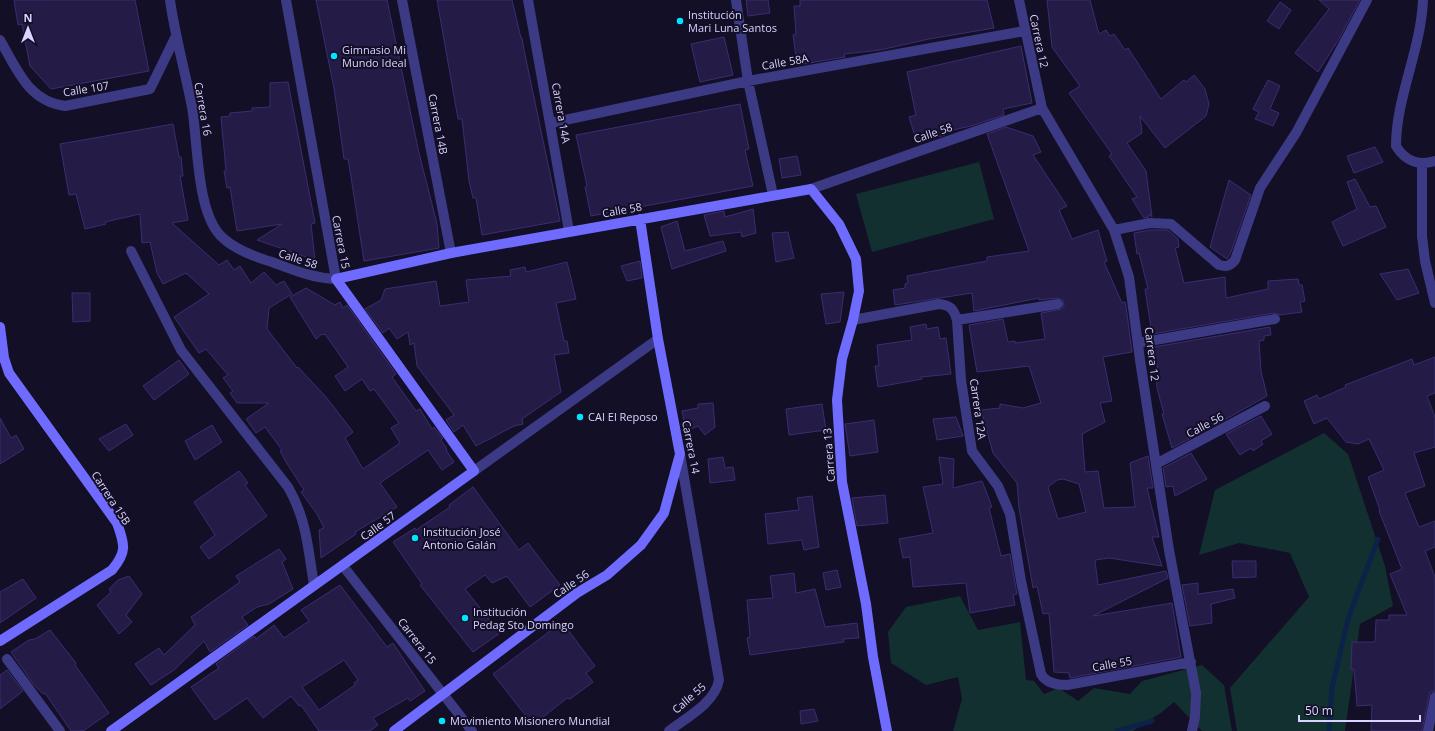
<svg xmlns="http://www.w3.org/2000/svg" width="1435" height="731" font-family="'Open Sans',sans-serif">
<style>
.green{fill:#12302f}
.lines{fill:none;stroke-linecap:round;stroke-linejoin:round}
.stream{stroke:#0c2248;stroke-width:5}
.building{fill:#241b47;stroke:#3b2d73;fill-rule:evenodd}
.street{stroke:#3d3a85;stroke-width:10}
.secondary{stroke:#6f6bff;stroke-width:10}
.poi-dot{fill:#00e5ff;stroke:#130f26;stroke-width:1.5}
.labels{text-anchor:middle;stroke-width:4;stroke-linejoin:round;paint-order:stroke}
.poi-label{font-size:11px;fill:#d9d4ff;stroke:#130f26;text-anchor:start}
.street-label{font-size:11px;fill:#d9d4ff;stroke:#130f26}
</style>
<rect width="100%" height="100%" fill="#130f26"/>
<!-- green -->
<path class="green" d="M979 162 994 219 872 252 856 194Z
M1324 433 1348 454 1385 566 1393 606 1360 624 1345 731H1237L1230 688 1309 597 1290 553 1239 543 1199 555 1215 490Z
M960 596 978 630 1020 622 1026 680 1034 681 1044 694 1059 688 1078 701 1094 688 1130 694 1142 681 1202 665 1224 685 1232 731H1202L1174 702 1162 712 1133 731H953L962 699 958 677 926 685 891 663 888 632 906 607Z"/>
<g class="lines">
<!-- stream -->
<path class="stream" d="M1117 731 1152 721
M1329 731 1332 688 1348 619 1378 539"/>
</g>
<!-- building -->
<path class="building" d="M14 0H135L149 71 51 89 30 66 22 24 18 25Z
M316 0H387L419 153 437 224 439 248 364 261 351 177 348 159H344L334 88Z
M437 0H512L521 38H522L524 50 560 221 482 235 476 198H473L469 181 462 119H458Z
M746 0H768L770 13 748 16Z
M800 0H987L994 28 929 39 880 50 844 54 845 57 797 65 793 35 796 34 794 6H800Z
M1047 0H1090L1099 34 1106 30 1110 36 1114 34 1125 50 1128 48 1161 99 1184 80 1186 82 1194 75 1205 89 1209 104 1206 116 1165 148 1140 116 1142 133 1127 143 1146 171 1152 217 1149 214V217L1144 218 1132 199 1137 197 1109 156 1112 154 1069 93 1080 86 1052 47Z
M1319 0H1360L1339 39 1318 72 1295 53 1329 9Z
M1280 2 1291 10 1279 29 1267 21Z
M724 37 733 75 700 82 691 44Z
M1021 46 1032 103 1003 109 1004 115 971 126 944 132 945 135 917 143 909 117 916 115 907 72Z
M1268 80 1280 86 1270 109 1279 113 1273 126 1255 119 1259 112 1253 109Z
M288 82 315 223 311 224 315 260 257 240 282 224 237 231 230 187 227 188 224 171H226L221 117 230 116V113L252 111V108L270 107V83Z
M740 104 749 149 745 150 753 186 591 216 585 187 587 186 576 135Z
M173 124 179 157H181L183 176H180L188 220 172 223 219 265 227 260 234 270 240 266 251 283 264 272 276 285 284 281 292 294 269 308 267 329 297 368 298 367 326 397 353 432 345 438 363 469 400 443 391 428 399 423 374 389 370 391 362 379 345 391 335 376 348 367 325 334 323 335 322 334 316 339 290 297 306 288 335 305 340 302 343 308 347 305 396 374 392 377 416 411 420 409 432 429 434 427 443 438 441 440 447 449 446 450 454 462 442 470 428 450 380 483 397 507 355 532 356 534 321 558 319 530 324 528 317 514 301 492 304 490 286 462 280 451 282 450 265 427 256 433 246 419 269 403H237L230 393 233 391 223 378 228 375 206 349 199 353 174 317 209 294 186 273 163 284 157 273 150 242 142 243 140 214 105 222 106 224 85 229 76 194 69 195 60 144Z
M1006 127 1033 136 1041 152 1033 155 1067 206 1059 210 1072 239 1098 230 1107 261 1104 262 1122 303 1125 302 1126 306 1132 352 1103 357 1112 401 1100 403 1105 422 1082 434 1085 472 1098 471 1104 508 1135 507 1130 463 1148 456 1153 488H1147L1159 537H1152L1162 566 1109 558 1095 560 1098 585 1166 571 1168 578 1093 616 1172 603 1181 657 1176 658 1070 678 1069 673 1054 672 1049 613 1043 614 1037 586 1033 588 1019 508 1017 483 993 453 981 410 1000 408V404L1023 408 1041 403 1029 366 977 372 969 325 1003 319 1008 342 1015 341V343L1045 339 1041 313 1062 309 1064 306 1063 300 1057 298 1039 300V298L974 311 972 293 895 305 893 290 905 288V284L908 283 907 276 987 261V257L1029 251 987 134ZM1063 479 1079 484 1086 512 1058 519 1048 487 1057 480Z
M1375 147 1383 162 1354 173 1347 156Z
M797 156 801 175 782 178 779 159Z
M1355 179 1370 207 1376 206 1386 227 1343 246 1332 222 1357 209 1347 182Z
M1229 180 1251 195 1231 252 1227 259 1210 247Z
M753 209 756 233 742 237 741 232 710 236 704 215 724 211 725 217Z
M677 221 685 251 723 241 726 251 672 269 661 227Z
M1150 230H1168L1178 239 1179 247 1175 248 1184 283 1225 277 1226 298 1268 289V281L1298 279 1299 285H1302L1305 301 1300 302 1302 312 1280 315 1274 313 1152 334 1145 289H1148L1139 253 1137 254 1134 233Z
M788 232 794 258 776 262 772 233Z
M640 261 642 278 627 281 621 266Z
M567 262 576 299 556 303 564 341H567L569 353 554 355 561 392 522 419 523 424 514 426 476 446 463 425 454 432 446 420 454 415 417 366 414 343 410 345 408 332 397 339 389 328 383 333 365 309 381 300 385 289 436 281 440 306 469 302 466 280 511 276 510 270 525 267 526 272Z
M1408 269 1419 293 1397 300 1380 274Z
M844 292 840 322 826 324 821 294Z
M72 293H90V321L73 322Z
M926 324 927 329 938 327 940 339 946 338 951 374 921 377 922 379 878 387 875 366H879L877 345 912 340 910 327Z
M1270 327 1271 335 1264 336V340L1259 341 1261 371 1267 396 1219 423 1192 435 1193 437 1172 448 1162 414H1164L1157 388 1156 372 1158 371 1154 347Z
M1435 357V393L1427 396 1435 417V447L1414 453 1425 486 1405 493 1419 527 1435 521V547L1425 551 1435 577V691L1430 692 1429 696 1422 731H1371L1372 705 1357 706 1354 669H1351L1352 642H1375L1376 620H1389V615H1407L1390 574 1402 569 1379 511 1380 510 1368 477 1384 470 1369 439 1358 444 1346 442 1327 418 1314 424 1304 401 1317 395 1319 399 1346 387 1345 385 1412 359 1414 365Z
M179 360 189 374 154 400 143 386Z
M713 403 715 427 705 435 698 426 686 431 682 411 698 408V404Z
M822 404 826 430 789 435 786 409Z
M1261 416 1272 434 1261 441 1263 444 1253 451 1251 448 1240 455 1226 434Z
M956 417 963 436 937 440 933 419Z
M0 418 11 438 16 435 24 449 0 464Z
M874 420 878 452 850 456 845 424Z
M126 424 133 435 109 451 99 439Z
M212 425 222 442 195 460 185 441Z
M1191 453 1207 479 1175 496 1173 486 1166 487 1163 468Z
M723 457 725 468 733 467 735 480 710 483 708 459Z
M939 457 954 459 953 488 982 481 992 507 989 508 1001 556 1010 554 1017 594 1013 595 1015 605 970 613 966 583 913 587 910 557 903 558 899 539 933 533 923 487 943 484Z
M239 471 248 483 245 485 267 516 209 559 200 547 215 535 194 502Z
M473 487 519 550 528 543 560 585 530 607 507 576 492 583 485 575 465 589 500 633 473 652 420 585 422 584 393 542 415 528 416 530 450 507 449 505Z
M885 495 888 523 857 526 852 498Z
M812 496 819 547 804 550 802 540 768 544 765 514 799 510 797 498Z
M279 549 286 559 282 562 293 589 269 604 257 607 242 617 248 625 210 652 204 641 174 670 151 685 135 664 159 648 164 655 195 625 191 617 240 582 236 576Z
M1232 561H1256V577L1233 578Z
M837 570 841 587 826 590 823 573Z
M794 573 796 593 815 589 825 627 857 623 859 638 843 639 844 642 750 655 747 638 750 637 747 600 773 598 770 576Z
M129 576 142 594 126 615 132 622 119 634 97 605 111 592 109 589 118 580Z
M23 579 36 598 0 623V592Z
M1198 583V594L1233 589 1235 598 1211 604 1212 623 1190 626 1182 585Z
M340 585 387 647 393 643 425 691 410 701 408 698 373 718 378 725 370 731H319L301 705 299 706 291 696 263 718 247 698 215 720 191 687 219 668 216 664 254 636 256 639 274 625 284 638 309 621 301 610ZM344 660 358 680 354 683 355 685 319 710 302 687Z
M562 622 595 666 586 673 593 682 570 699 567 698 533 725 493 674Z
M50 630 76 663 75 665 109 713 83 731H71L45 693 43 694 33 684 11 652 29 640 35 639Z
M7 670 23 691 0 709V675Z
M814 709 818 721 801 724 800 711Z"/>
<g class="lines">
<!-- street -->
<path class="street" d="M170 0C175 36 185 71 192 107 198 141 196 215 223 238 236 250 255 257 272 262 294 270 312 278 336 279L286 0
M402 0 451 253
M528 0 569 231
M736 0 748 81 773 195
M1019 0 1042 108 1114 230 1129 277 1140 360 1169 550 1196 693 1195 717 1192 731
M1423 0C1421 50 1396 97 1396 146 1405 161 1419 166 1435 161
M0 40C17 69 28 101 65 106L150 89 175 38
M551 123 748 81 1024 31
M1422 164V236L1425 261 1435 303
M811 189 1042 108
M1114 230 1150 223 1171 224 1219 265C1227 267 1230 266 1235 260L1260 188 1296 133 1367 0
M131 251 181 350 288 487C307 520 308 549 314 585
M853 320 939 304C951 305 954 310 957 320L961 380 972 451 998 486 1010 514 1021 581 1041 674C1046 683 1056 685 1067 685L1191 662
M957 320 1058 304
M1138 343 1275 319
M1156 464 1265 406
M474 471 658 339
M343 566 472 731
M7 659 60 731
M669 731C686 718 715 703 719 680L680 454
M1428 731 1435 697"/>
<!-- secondary -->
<path class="secondary" d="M0 327 4 358 9 373 117 523C125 545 127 552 112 570L0 641
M111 731 474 471 336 279 451 253 811 189 839 224 856 259 859 291 853 320 842 359 837 400 842 482 866 604 873 657 887 731
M394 731 577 593 607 575 641 545 664 513 680 454 658 339 640 219"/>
</g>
<!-- markers -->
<g class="poi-dot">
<circle cx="680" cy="21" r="4"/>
<circle cx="334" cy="56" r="4"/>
<circle cx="580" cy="417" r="4"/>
<circle cx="415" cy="538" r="4"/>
<circle cx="465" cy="618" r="4"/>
<circle cx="442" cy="721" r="4"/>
</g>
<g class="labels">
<!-- poi labels -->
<g class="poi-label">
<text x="688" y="19">Institución<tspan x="688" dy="13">Mari Luna Santos</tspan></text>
<text x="342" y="54">Gimnasio Mi<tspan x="342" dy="13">Mundo Ideal</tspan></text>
<text x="588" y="421">CAI El Reposo</text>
<text x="423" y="536">Institución José<tspan x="423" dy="13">Antonio Galán</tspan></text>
<text x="473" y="616">Institución<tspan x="473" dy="13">Pedag Sto Domingo</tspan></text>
<text x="450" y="725">Movimiento Misionero Mundial</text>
</g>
<!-- street labels -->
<g class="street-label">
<text transform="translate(1039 41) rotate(78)" y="4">Carrera 12</text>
<text transform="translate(785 62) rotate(-10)" y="4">Calle 58A</text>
<text transform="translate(86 89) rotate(-9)" y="4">Calle 107</text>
<text transform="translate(203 109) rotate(80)" y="4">Carrera 16</text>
<text transform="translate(561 113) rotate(80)" y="4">Carrera 14A</text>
<text transform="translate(438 124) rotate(79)" y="4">Carrera 14B</text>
<text transform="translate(933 133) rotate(-19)" y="4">Calle 58</text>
<text transform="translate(622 210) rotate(-10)" y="4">Calle 58</text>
<text transform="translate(341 242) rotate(79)" y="4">Carrera 15</text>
<text transform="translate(298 259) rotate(18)" y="4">Calle 58</text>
<text transform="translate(1152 354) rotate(83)" y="4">Carrera 12</text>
<text transform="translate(978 409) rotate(82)" y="4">Carrera 12A</text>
<text transform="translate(1205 425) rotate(-28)" y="4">Calle 56</text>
<text transform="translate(691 447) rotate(79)" y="4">Carrera 14</text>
<text transform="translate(829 455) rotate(-94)" y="4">Carrera 13</text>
<text transform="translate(111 498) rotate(57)" y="4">Carrera 15B</text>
<text transform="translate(378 526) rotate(-36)" y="4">Calle 57</text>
<text transform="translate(571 584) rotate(-34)" y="4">Calle 56</text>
<text transform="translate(417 641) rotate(52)" y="4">Carrera 15</text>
<text transform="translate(1112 664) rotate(-10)" y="4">Calle 55</text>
<text transform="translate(689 698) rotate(-41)" y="4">Calle 55</text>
</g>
</g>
<!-- north arrow -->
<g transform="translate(28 28)" stroke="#130f26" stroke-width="3" paint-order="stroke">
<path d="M0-3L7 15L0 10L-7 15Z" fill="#d9d4ff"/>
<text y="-6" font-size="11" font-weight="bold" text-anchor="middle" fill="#d9d4ff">N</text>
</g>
<!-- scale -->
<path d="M1299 715v6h121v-6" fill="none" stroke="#d9d4ff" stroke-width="2"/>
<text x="1305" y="715" font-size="12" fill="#d9d4ff" stroke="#130f26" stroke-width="3" paint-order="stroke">50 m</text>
</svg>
